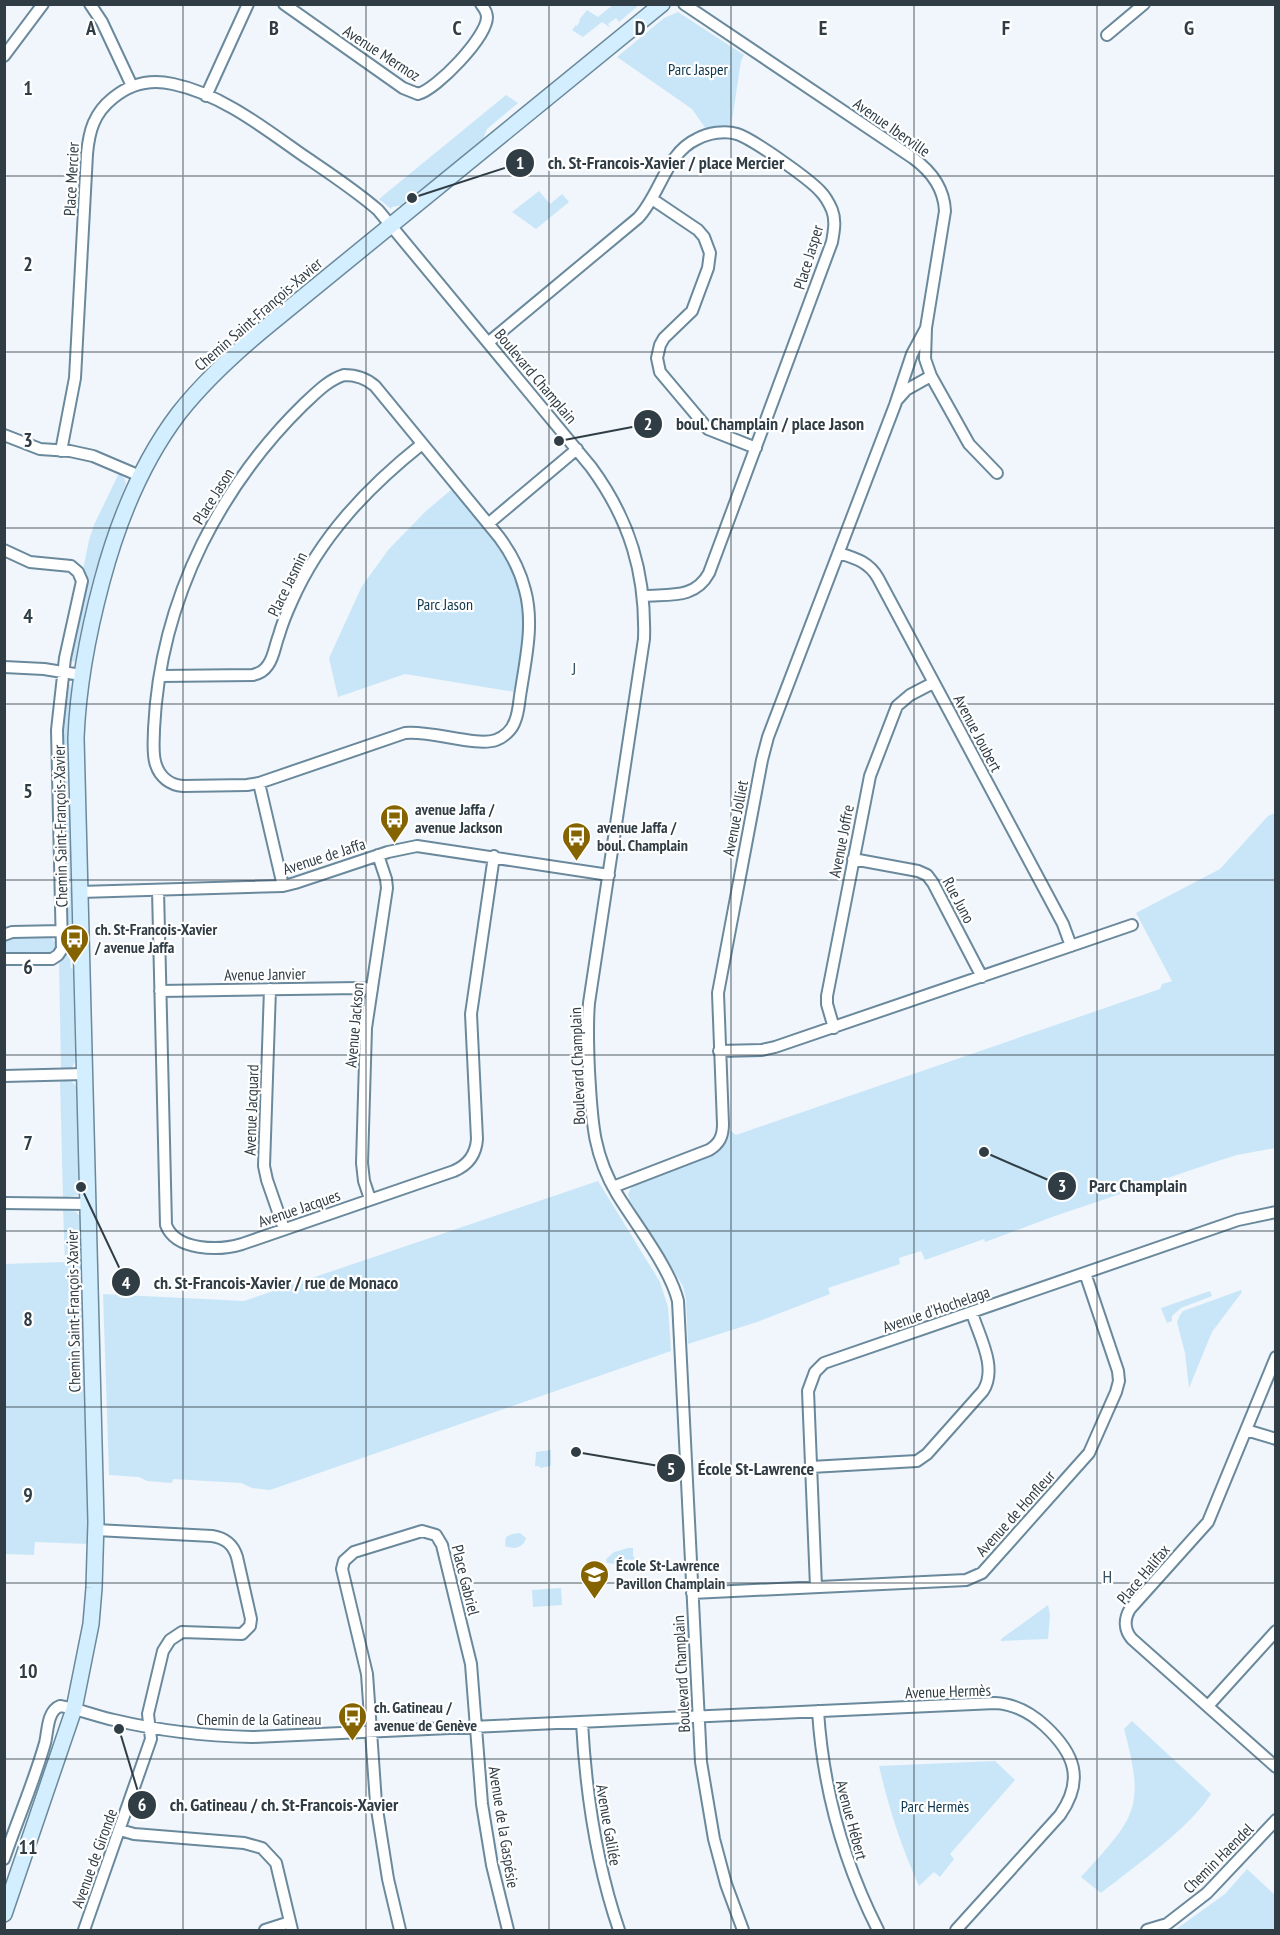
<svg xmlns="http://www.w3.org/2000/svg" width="1280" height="1935" font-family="'PT Sans Narrow',sans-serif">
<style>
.green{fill:#c9e6f9}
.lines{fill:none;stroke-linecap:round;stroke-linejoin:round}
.street-casing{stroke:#6a899c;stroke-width:14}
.secondary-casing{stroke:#6a899c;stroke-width:18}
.street{stroke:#fff;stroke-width:10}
.secondary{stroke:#d3eefe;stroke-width:15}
.grid{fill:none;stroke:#303d45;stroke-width:1.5;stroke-opacity:0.55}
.labels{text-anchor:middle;stroke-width:4.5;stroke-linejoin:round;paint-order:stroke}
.street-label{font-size:16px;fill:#303d45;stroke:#fff}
.park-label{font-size:16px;fill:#0d364c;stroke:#fff}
.poi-label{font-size:16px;font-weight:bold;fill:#303d45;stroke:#fff;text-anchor:start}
.neighbourhood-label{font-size:18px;letter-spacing:1.5px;fill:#375365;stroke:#fff}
.grid-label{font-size:20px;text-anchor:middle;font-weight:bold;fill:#303d45;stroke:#fff;stroke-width:4.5;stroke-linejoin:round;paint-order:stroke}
.leader{fill:none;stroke:#303d45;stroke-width:2}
.callout-dot{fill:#303d45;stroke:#fff;stroke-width:2}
.mark-label{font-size:18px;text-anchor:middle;font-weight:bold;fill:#fff}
.callout-label{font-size:18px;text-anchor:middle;font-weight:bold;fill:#303d45;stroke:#fff;stroke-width:4.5;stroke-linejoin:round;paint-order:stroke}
</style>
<rect width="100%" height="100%" fill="#f0f6fb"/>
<!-- green -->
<path class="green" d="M614 4 639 5 619 22 616 18 608 24 611 28 602 22 583 37 572 30 576 25 577 26 580 21 579 20 587 10 598 17Z
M678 12 744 55 741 61 731 127 706 129 692 109 617 57 664 18Z
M506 95 518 103 487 129 483 139 403 205 392 207 391 209 379 199Z
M539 191 550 204 562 194 569 202 536 229 512 212Z
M119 473 125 479 126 484C102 541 86 601 75 661L73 662 71 660 88 584 83 570 89 540 94 525Z
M452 489C491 534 527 569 524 633 523 653 518 673 515 692L405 674 338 697 329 658 362 586 389 549 426 511Z
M67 685H70L71 688 67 755 71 883H66C64 817 61 751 67 685Z
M1275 813V1148L1237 1155 1221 1160 1055 1216 985 1242 984 1239 925 1260 921 1251 899 1258 900 1264 828 1288 830 1294 757 1322 688 1344 686 1299 683 1286 630 1201 628 1194 632 1186 712 1155C722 1148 727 1142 728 1129L736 1135 1160 989 1162 984 1172 981 1136 913 1220 869 1268 816Z
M66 887H71L73 955 67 953 69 945Z
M51 938 57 944 55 951 51 953 10 955 5 953V941L6 939Z
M66 955 70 958 71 968 73 969 75 1062 71 1069 61 1070 59 962Z
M60 1080H70L76 1086 80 1192 78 1195 63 1198Z
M598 1181 660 1282 668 1307 671 1351 270 1490 252 1488 241 1483 173 1479 172 1483 147 1481 139 1477 109 1475 103 1294 244 1301Z
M63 1209 76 1212 80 1216 88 1544 35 1542 34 1555 5 1554 4 1264 65 1262Z
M1241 1290 1242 1292 1212 1332 1189 1388 1185 1353 1177 1322 1180 1315 1183 1311Z
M1210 1291 1212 1296 1181 1308 1172 1316V1321L1167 1323 1161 1308Z
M551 1450V1466L540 1468 539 1466H535L536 1452Z
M520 1533 526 1538C523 1548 514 1550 505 1546L506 1537 512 1534Z
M628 1548H633V1556L635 1558 633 1560 621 1559 616 1564 607 1563 606 1559 614 1552Z
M561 1588 562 1605 533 1607 532 1590Z
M1048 1605 1050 1615 1048 1639 1001 1641V1639Z
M1132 1721 1211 1794C1189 1829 1135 1866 1101 1893L1081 1877C1135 1817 1146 1810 1124 1729Z
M995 1761 1015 1780 950 1854 954 1859 940 1877 934 1872 919 1886C901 1846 889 1809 879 1766Z
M1247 1869 1275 1895V1930H1175L1225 1894Z"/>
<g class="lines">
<defs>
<path id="street" d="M90 4 102 22 132 86
M284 4 403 88 418 94C437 89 487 37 487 17 487 12 484 8 481 4
M684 4 913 158C931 171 944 188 945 211L926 328 925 359 931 376 969 444 997 473
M1107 35 1144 4
M4 56 43 4
M206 96 248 4
M652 199 698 230 704 237 710 253 708 268 692 311 664 338 660 345 657 358 660 372 708 429 756 448
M489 342 638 218C660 195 666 153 697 139 708 133 725 130 737 134 753 139 809 179 820 191 825 196 829 203 832 210 836 220 834 231 832 242L709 573C695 599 670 594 644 596
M344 375C357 375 366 378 375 386L499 537C511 553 520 570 525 590 534 623 526 657 521 690 519 700 519 712 515 721 512 730 504 737 496 740 476 747 431 730 405 733L259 783 247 785 183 786C170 785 160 777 156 765 152 754 154 740 154 729 157 665 174 601 202 544 228 492 262 445 304 404 316 393 328 380 344 375Z
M898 399 906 390 931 376
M4 435 40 449 70 451 93 456 140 476
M61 451 75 378 87 154C89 131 94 113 113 98 130 84 151 79 173 84 221 94 264 128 304 156 329 173 355 190 378 210L591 467C630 520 646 574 644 639L589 1003C587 1026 588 1048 589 1071 592 1119 592 1152 617 1194 636 1225 670 1268 678 1301L701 1762 714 1839 726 1884 743 1930
M488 524 577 449
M4 550 30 562 71 566 78 572 82 581 65 658 57 730 62 949 58 955 52 959H4
M839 553C855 558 869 562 878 578L1063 924 1071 946
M4 667 44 669 81 675
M160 676 253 675C260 673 264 671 268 665 274 657 275 645 279 635 282 624 287 612 292 601 320 537 368 487 422 444
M259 783 283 886
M853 859 918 871 927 875 933 883 982 977
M158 890 166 1225C176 1251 219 1251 242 1244L454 1171C468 1165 476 1154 477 1139L471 1014 494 856
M80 892 283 886 295 883 388 852 417 846 609 875
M4 935 12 932 62 931
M270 989 264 1166 267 1180 284 1229
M160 991 359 988 372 989
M834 1028 827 1004V996L870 776 897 706 910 695 933 683
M719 1051 762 1050 775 1047 1132 925
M4 1076 84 1074
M613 1187 709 1150C719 1144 723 1137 723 1124L718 993 762 760 768 737 895 405 912 354 926 328
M370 1199 364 1181 362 1163 366 1028 387 888 386 879 378 855
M4 1203 88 1204
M1276 1357 1208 1522 1130 1609C1124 1619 1124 1630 1132 1639L1276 1767
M1246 1430 1276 1439
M811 1467 917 1461 927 1454 983 1391C998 1368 979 1336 972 1313
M816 1587 808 1391 815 1372 824 1363 1238 1220 1276 1212
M692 1593 966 1580 982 1573 1089 1453 1116 1392 1119 1381 1118 1371 1085 1273
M1208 1706 1276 1631
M818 1711C823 1789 843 1861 878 1930
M582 1723C586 1794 596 1863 619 1930
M120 1830 134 1834 244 1843 262 1848 276 1863 292 1930
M4 1859C17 1821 34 1782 45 1743 48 1731 47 1711 60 1706 79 1709 96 1716 114 1720 160 1731 205 1736 252 1737L995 1703C1015 1704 1030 1712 1045 1726 1074 1753 1085 1779 1060 1815L956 1930
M84 1930 151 1739 148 1714 163 1651 170 1640 182 1632 242 1634 250 1626 251 1619 237 1557C233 1544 225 1538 212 1536L96 1530
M265 1930 290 1922
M400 1930 388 1879 376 1803 367 1674 342 1569 344 1561 354 1552 422 1531 436 1535 442 1545 471 1664 482 1804 492 1865 508 1930
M1147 1930 1167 1924 1207 1893 1276 1820"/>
<path id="secondary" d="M4 1914 74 1709 91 1624 94 1588 96 1522 76 738C78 685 88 633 102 581 118 521 141 463 179 413 206 379 237 351 270 324L662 4"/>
</defs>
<!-- street casing -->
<use href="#street" class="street-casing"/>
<!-- secondary casing -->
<use href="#secondary" class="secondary-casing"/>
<!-- street -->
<use href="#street" class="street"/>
<!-- secondary -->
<use href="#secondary" class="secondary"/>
</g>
<!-- grid -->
<path class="grid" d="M183 4V1930M366 4V1930M549 4V1930M731 4V1930M914 4V1930M1097 4V1930M4 176H1276M4 352H1276M4 528H1276M4 704H1276M4 880H1276M4 1055H1276M4 1231H1276M4 1407H1276M4 1583H1276M4 1759H1276"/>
<!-- icons -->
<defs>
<symbol id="bus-pin" viewBox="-11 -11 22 30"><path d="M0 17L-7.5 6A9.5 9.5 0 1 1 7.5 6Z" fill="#856400" stroke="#fff"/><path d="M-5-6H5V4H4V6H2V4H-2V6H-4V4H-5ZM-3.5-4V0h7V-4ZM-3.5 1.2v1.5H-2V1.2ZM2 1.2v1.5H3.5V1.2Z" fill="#fff"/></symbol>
<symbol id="school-pin" viewBox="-11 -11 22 30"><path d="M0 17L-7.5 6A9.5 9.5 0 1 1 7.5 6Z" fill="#856400" stroke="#fff"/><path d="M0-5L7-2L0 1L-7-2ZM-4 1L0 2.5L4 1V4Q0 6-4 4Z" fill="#fff"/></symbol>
</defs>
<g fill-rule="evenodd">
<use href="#bus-pin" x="378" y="802" width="33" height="45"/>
<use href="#bus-pin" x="560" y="820" width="33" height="45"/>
<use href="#bus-pin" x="58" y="922" width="33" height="45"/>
<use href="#school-pin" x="578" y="1558" width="33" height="45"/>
<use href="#bus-pin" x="336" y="1700" width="33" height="45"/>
</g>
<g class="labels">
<!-- street labels -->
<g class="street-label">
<text transform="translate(382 53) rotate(33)" y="6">Avenue Mermoz</text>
<text transform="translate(892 127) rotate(35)" y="6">Avenue Iberville</text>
<text transform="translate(71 179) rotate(-87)" y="6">Place Mercier</text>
<text transform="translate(808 257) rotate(-73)" y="6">Place Jasper</text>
<text transform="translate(258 314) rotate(-41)" y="6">Chemin Saint-François-Xavier</text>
<text transform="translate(536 376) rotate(50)" y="6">Boulevard Champlain</text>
<text transform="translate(213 496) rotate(-58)" y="6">Place Jason</text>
<text transform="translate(287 584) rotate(-64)" y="6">Place Jasmin</text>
<text transform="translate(978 733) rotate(62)" y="6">Avenue Joubert</text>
<text transform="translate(735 818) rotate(-79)" y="6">Avenue Jolliet</text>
<text transform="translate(60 826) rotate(-91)" y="6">Chemin Saint-François-Xavier</text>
<text transform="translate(841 841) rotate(-79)" y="6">Avenue Joffre</text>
<text transform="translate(324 856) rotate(-18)" y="6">Avenue de Jaffa</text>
<text transform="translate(959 900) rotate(62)" y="6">Rue Juno</text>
<text transform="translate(265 974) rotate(-1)" y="6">Avenue Janvier</text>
<text transform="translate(354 1025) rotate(-85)" y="6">Avenue Jackson</text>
<text transform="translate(577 1066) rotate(-92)" y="6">Boulevard Champlain</text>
<text transform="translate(251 1110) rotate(-88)" y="6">Avenue Jacquard</text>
<text transform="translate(299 1208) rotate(-19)" y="6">Avenue Jacques</text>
<text transform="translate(936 1309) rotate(-19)" y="6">Avenue d'Hochelaga</text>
<text transform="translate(73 1311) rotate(-91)" y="6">Chemin Saint-François-Xavier</text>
<text transform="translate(1015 1513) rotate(-48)" y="6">Avenue de Honfleur</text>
<text transform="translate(1143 1574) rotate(-50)" y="6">Place Halifax</text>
<text transform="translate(466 1580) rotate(76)" y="6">Place Gabriel</text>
<text transform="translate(681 1674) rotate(-93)" y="6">Boulevard Champlain</text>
<text transform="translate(948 1691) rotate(-2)" y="6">Avenue Hermès</text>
<text x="259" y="1725">Chemin de la Gatineau</text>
<text transform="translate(852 1820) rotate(75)" y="6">Avenue Hébert</text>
<text transform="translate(609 1825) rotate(80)" y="6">Avenue Galilée</text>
<text transform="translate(504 1827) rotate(81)" y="6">Avenue de la Gaspésie</text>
<text transform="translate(94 1858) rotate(-70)" y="6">Avenue de Gironde</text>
<text transform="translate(1218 1858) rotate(-45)" y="6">Chemin Haendel</text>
</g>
<!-- park labels -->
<g class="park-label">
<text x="698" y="75">Parc Jasper</text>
<text x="445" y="610">Parc Jason</text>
<text x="935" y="1812">Parc Hermès</text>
</g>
<!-- poi labels -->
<g class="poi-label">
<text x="415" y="815">avenue Jaffa /<tspan x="415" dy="18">avenue Jackson</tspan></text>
<text x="597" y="833">avenue Jaffa /<tspan x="597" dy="18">boul. Champlain</tspan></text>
<text x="95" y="935">ch. St-Francois-Xavier<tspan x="95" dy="18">/ avenue Jaffa</tspan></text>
<text x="616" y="1571">École St-Lawrence<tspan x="616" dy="18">Pavillon Champlain</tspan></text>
<text x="374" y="1713">ch. Gatineau /<tspan x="374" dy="18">avenue de Genève</tspan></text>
</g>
<!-- neighbourhood labels -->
<g class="neighbourhood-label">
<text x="575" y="675">J</text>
<text x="1108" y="1583">H</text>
</g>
</g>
<g class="grid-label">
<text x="91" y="35">A</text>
<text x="274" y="35">B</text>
<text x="457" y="35">C</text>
<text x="640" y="35">D</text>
<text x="823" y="35">E</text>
<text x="1006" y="35">F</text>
<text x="1189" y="35">G</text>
<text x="28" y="95">1</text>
<text x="28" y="271">2</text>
<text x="28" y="447">3</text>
<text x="28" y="623">4</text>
<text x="28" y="798">5</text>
<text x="28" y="974">6</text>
<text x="28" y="1150">7</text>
<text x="28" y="1326">8</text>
<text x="28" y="1502">9</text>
<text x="28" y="1678">10</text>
<text x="28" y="1854">11</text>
</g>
<!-- callouts -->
<path class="leader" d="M412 198L520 163M559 441L648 424M984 1152L1062 1186M81 1187L126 1282M576 1452L671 1468M119 1729L142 1805"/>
<g class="callout-dot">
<circle cx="412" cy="198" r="6"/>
<circle cx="559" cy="441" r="6"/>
<circle cx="984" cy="1152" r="6"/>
<circle cx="81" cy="1187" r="6"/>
<circle cx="576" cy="1452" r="6"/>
<circle cx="119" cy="1729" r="6"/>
<circle cx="520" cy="163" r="15"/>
<circle cx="648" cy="424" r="15"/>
<circle cx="1062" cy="1186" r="15"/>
<circle cx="126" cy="1282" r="15"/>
<circle cx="671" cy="1468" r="15"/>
<circle cx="142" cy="1805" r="15"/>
</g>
<g class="mark-label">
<text x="520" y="169">1</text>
<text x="648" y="430">2</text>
<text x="1062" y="1192">3</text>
<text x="126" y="1289">4</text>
<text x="671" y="1475">5</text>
<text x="142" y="1811">6</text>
</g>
<g class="callout-label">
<text x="666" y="169">ch. St-Francois-Xavier / place Mercier</text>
<text x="770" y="430">boul. Champlain / place Jason</text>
<text x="1138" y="1192">Parc Champlain</text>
<text x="276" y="1289">ch. St-Francois-Xavier / rue de Monaco</text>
<text x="756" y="1475">École St-Lawrence</text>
<text x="284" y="1811">ch. Gatineau / ch. St-Francois-Xavier</text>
</g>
<!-- border -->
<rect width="1280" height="1935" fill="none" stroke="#303d45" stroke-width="12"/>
</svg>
